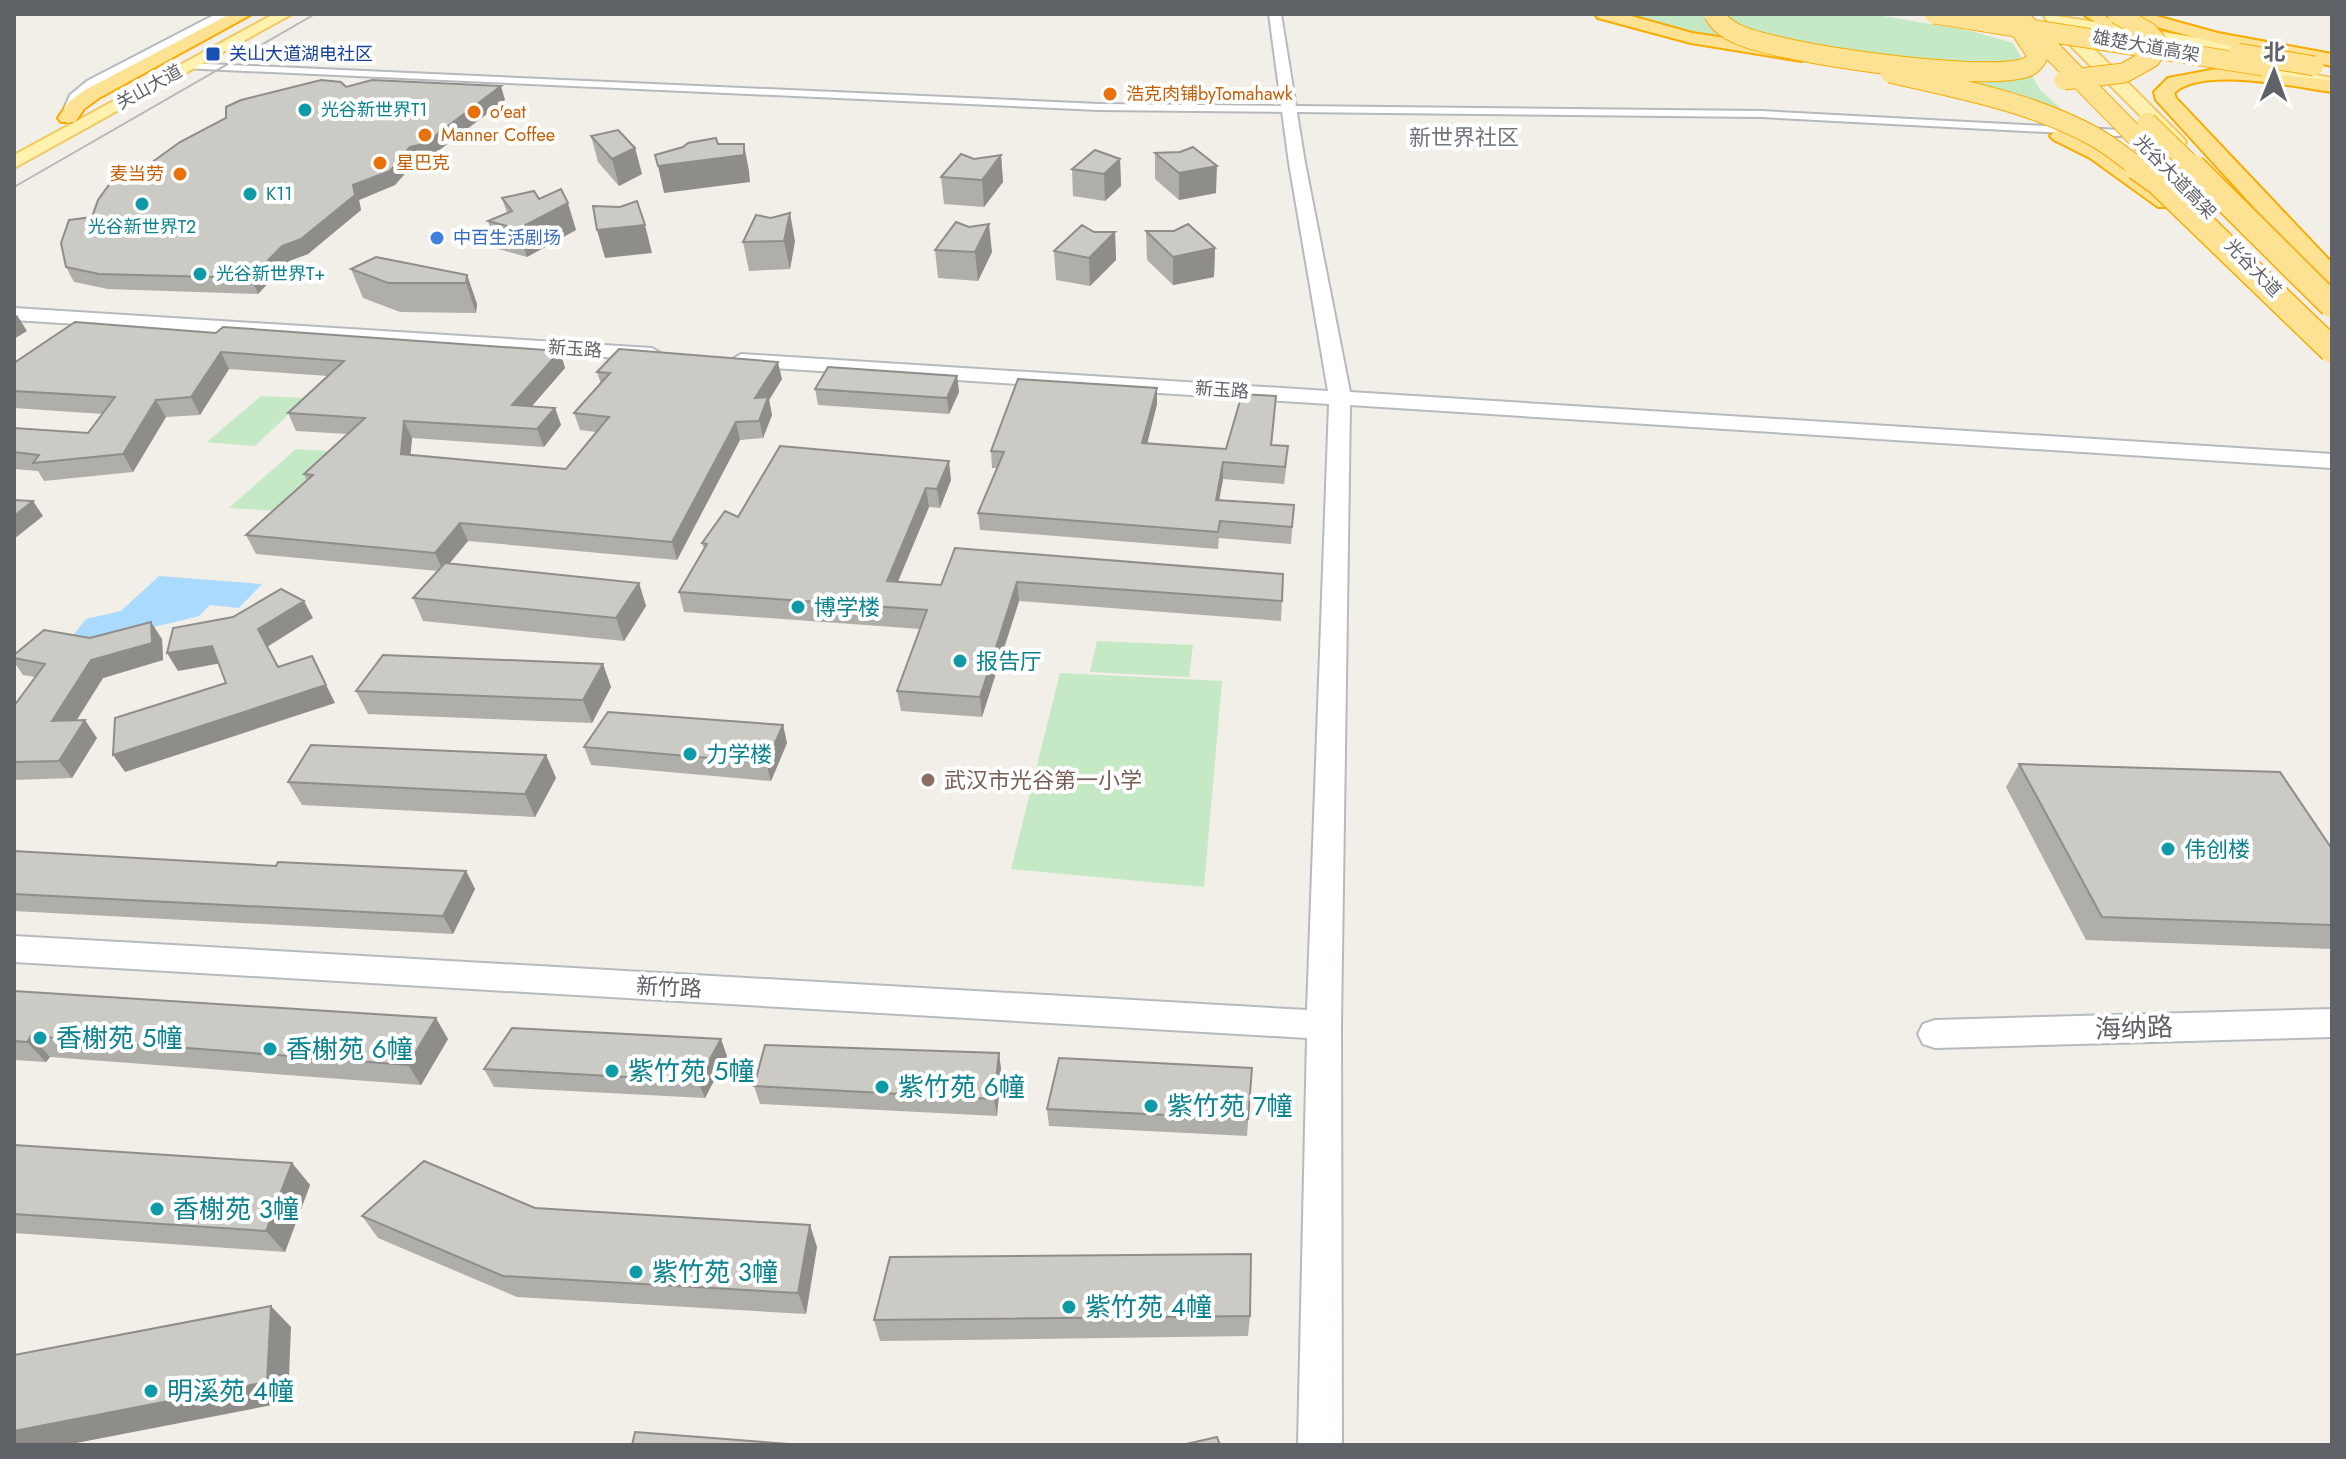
<svg xmlns="http://www.w3.org/2000/svg" width="2346" height="1459" font-family="Jost,'Noto Sans SC',sans-serif">
<style>
.green{fill:#c5e8c5}
.water{fill:#aadaff}
.lines{fill:none;stroke-linecap:round;stroke-linejoin:round}
.street-casing{stroke:#b5b8bc;stroke-width:4}
.secondary-casing{stroke:#b6babf;stroke-width:4}
.primary-casing{stroke:#f2c960;stroke-width:4}
.highway-casing{stroke:#f9ab00;stroke-width:4}
.street{fill:#fff;fill-rule:evenodd}
.secondary{fill:#fff;fill-rule:evenodd}
.primary{fill:#fff2af;fill-rule:evenodd}
.highway{fill:#fde293;fill-rule:evenodd}
.tram{stroke:#b6b7b8;stroke-width:2}
.highway-bridge-far1-casing{stroke:#f9ab00;stroke-width:21;stroke-linecap:butt}
.highway-bridge-casing{stroke:#f9ab00;stroke-width:28;stroke-linecap:butt}
.highway-bridge-far1{stroke:#fde293;stroke-width:19}
.highway-bridge{stroke:#fde293;stroke-width:25}
.wall{fill:#afaea9}
.shaded-wall{fill:#8f8d8a}
.building{fill:#cccac5;stroke:#8f8d8a;stroke-width:2}
.transit-dot{fill:#1a4fb4;stroke:#fff;stroke-width:3}
.food-dot{fill:#e8710a;stroke:#fff;stroke-width:3}
.culture-dot{fill:#0f9aa8;stroke:#fff;stroke-width:3}
.shop-dot{fill:#3f7fe0;stroke:#fff;stroke-width:3}
.education-dot{fill:#8d6e63;stroke:#fff;stroke-width:3}
.labels{text-anchor:middle;stroke-width:8;stroke-linejoin:round;paint-order:stroke}
.far-street-label{font-size:18px;fill:#5f6368;stroke:#fff}
.far-transit-label{font-size:18px;fill:#164399;stroke:#fff;text-anchor:start}
.far-food-label{font-size:18px;fill:#c56008;stroke:#fff;text-anchor:start}
.far-culture-label{font-size:18px;fill:#0d838f;stroke:#fff;text-anchor:start}
.far-shop-label{font-size:18px;fill:#366cbe;stroke:#fff;text-anchor:start}
.far-quarter-label{font-size:22px;fill:#70757a;stroke:#fff}
.culture-label{font-size:22px;fill:#0d838f;stroke:#fff;text-anchor:start}
.education-label{font-size:22px;fill:#785e54;stroke:#fff;text-anchor:start}
.street-label{font-size:22px;fill:#5f6368;stroke:#fff}
.near-street-label{font-size:26px;fill:#5f6368;stroke:#fff}
.near-culture-label{font-size:26px;fill:#0d838f;stroke:#fff;text-anchor:start}
</style>
<rect width="100%" height="100%" fill="#f1efe8"/>
<!-- green -->
<path class="green" d="M1618 14H1871L1971 31 2013 43 2040 90 2076 122 1919 81 1643 23Z
M261 396 306 398 255 446 207 442Z
M296 449 340 452 278 511 229 508Z
M1097 641 1193 645 1189 677 1090 672Z
M1060 673 1222 681 1204 887 1011 869Z"/>
<!-- water -->
<path class="water" d="M159 576 262 584 239 608 210 605 199 616 92 642 74 634 86 619 121 611Z"/>
<g class="lines">
<defs>
<path id="street" d="M186 63 1099 104 1761 111 2120 130 2126 133 2120 136 1761 117 1099 110 182 68 181 66Z"/>
<path id="secondary" d="M216 14H232L97 87 82 100 73 121 68 123 60 118 70 95 87 81Z
M1269 14H1281L1305 163 1350 392 2332 454V468L1350 405 1341 1025 1342 1445H1298L1307 1038 14 962V936L1307 1010 1329 404 741 366 731 360 741 354 1328 391 1289 163Z
M14 308 652 348 662 354 652 360 14 320Z
M2332 1009V1037L1935 1048 1923 1044 1918 1034 1923 1024 1935 1020Z"/>
<path id="primary" d="M274 14H292L14 168V155Z
M2043 14 2260 47 2268 52 2260 57 2072 27 2183 138 2186 142 2183 146H2171L2048 23Z
M2230 59 2332 78V88L2224 67 2222 64Z"/>
<path id="highway" d="M230 14H252L99 98 84 109 75 122H61L58 118 70 101 85 90Z
M1595 14H1624L1692 33 1801 49 1810 55 1801 61 1691 43 1598 18Z
M2083 14H2103L2116 25 2107 30Z
M2120 14H2149L2218 33 2332 54V66L2216 43 2123 18Z
M2216 69 2332 80V92C2295 87 2203 66 2174 93L2176 98 2332 263V286L2323 283 2156 100 2154 92 2168 78Z
M2061 130 2106 148 2177 202 2174 207H2158L2090 158 2054 140 2050 136 2054 132Z"/>
</defs>
<!-- street casing -->
<use href="#street" class="street-casing"/>
<!-- secondary casing -->
<use href="#secondary" class="secondary-casing"/>
<!-- primary casing -->
<use href="#primary" class="primary-casing"/>
<!-- highway casing -->
<use href="#highway" class="highway-casing"/>
<!-- street -->
<use href="#street" class="street"/>
<!-- secondary -->
<use href="#secondary" class="secondary"/>
<!-- primary -->
<use href="#primary" class="primary"/>
<!-- highway -->
<use href="#highway" class="highway"/>
<!-- tram -->
<path class="tram" d="M14 187 315 14"/>
<defs>
<path id="highway-bridge-far1" d="M1714 14C1719 24 1727 29 1737 34 1781 54 1980 82 2025 68 2031 66 2035 62 2038 56L2018 26
M1934 14 2263 66
M2016 14 2157 158
M2238 53 2314 66
M1890 73C1960 89 2031 102 2095 137 2111 146 2125 158 2140 169
M2064 80 2124 73 2151 58 2156 41 2148 32 2117 14
M2147 122 2195 169"/>
<path id="highway-bridge" d="M2137 167 2158 182 2332 350
M2193 167 2332 305"/>
</defs>
<!-- highway-bridge-far1 casing -->
<use href="#highway-bridge-far1" class="highway-bridge-far1-casing"/>
<!-- highway-bridge casing -->
<use href="#highway-bridge" class="highway-bridge-casing"/>
<!-- highway-bridge-far1 -->
<use href="#highway-bridge-far1" class="highway-bridge-far1"/>
<!-- highway-bridge -->
<use href="#highway-bridge" class="highway-bridge"/>
</g>
<!-- wall -->
<path class="wall" d="M346 87 505 100 429 158 416 161 395 185 359 200 361 210 308 254 289 261 258 294 108 289 74 282 66 267 92 217 137 173Z
M591 136 635 148 642 174 619 186 598 162Z
M1155 153 1216 193 1179 200 1155 179Z
M1001 155 1003 182 984 207 944 204 941 177 974 159Z
M1120 159 1121 186 1105 201 1073 196 1072 169Z
M502 198 539 199 576 230 527 257 498 249 488 221 507 213Z
M1146 231 1215 248 1214 277 1173 285 1147 260Z
M1094 232H1115L1116 260 1090 286 1056 280 1054 251Z
M795 241 790 269 749 271 743 242Z
M935 250 992 252 978 281 938 278Z
M351 269 467 275 477 304 476 313 400 312 363 298Z
M216 333 560 351 565 368 532 406 555 408 561 425 544 447 412 438 410 455 566 469 596 432 580 430 574 413 601 384 597 372 782 379 769 400 772 415 763 438 740 440 677 560 468 541 449 564 639 583 646 606 624 641 423 621 413 598 438 571 256 554 246 535 307 481 304 474 348 434 296 431 288 413 328 376 229 369 200 415 166 417 133 472 44 481 38 471 14 469V428L88 433 103 414 14 408V363Z
M957 376 959 392 949 414 818 405 815 389Z
M1157 404 1147 444 1226 449 1275 412 1272 445 1287 462 1284 484 1223 479 1219 500 1294 505 1291 544 1219 538 1218 549 980 530 978 513 997 468H992L991 451Z
M951 480 940 508 929 507 898 582 941 585 1283 574 1281 621 1019 601 982 717 901 711 897 691 920 629 684 612 679 592 704 549 702 543 738 517Z
M90 638 162 639 163 660 103 678 76 720 97 738 72 778 14 780V706L35 677 23 675 14 662V655Z
M603 664 611 687 592 723 368 714 356 691Z
M783 725 787 743 771 781 591 765 584 747Z
M546 755 556 778 535 817 302 805 288 782Z
M2019 764 2332 849V949L2086 940 2006 787Z
M14 851 276 866 466 871 475 889 453 934 14 911Z
M14 991 448 1039 421 1085 50 1057 46 1062 14 1060Z
M999 1053 1001 1070 997 1116 760 1104 754 1086Z
M727 1056 705 1098 494 1087 484 1069Z
M1252 1068 1247 1136 1049 1126 1047 1109Z
M14 1145 292 1163 310 1185 285 1252 14 1233Z
M535 1208 817 1247 806 1314 517 1297 378 1238 362 1216Z
M1250 1316 1248 1336 880 1341 874 1320Z"/>
<!-- shaded-wall -->
<path class="shaded-wall" d="M501 86 505 100 429 158 416 161 395 185 359 200 361 210 308 254 289 261 258 294 251 278 282 246 353 185Z
M744 144 749 171 750 182 664 193 658 166Z
M635 148 642 174 619 186 612 159Z
M1001 155 1003 182 984 207 982 180Z
M1120 159 1121 186 1105 201 1104 174Z
M1217 166 1216 193 1179 200V173Z
M568 203 576 230 527 257 518 229Z
M790 213 795 241 790 269 784 241Z
M989 224 992 252 978 281 975 252Z
M645 225 652 253 605 258 597 230Z
M1115 232 1116 260 1090 286 1089 258Z
M1215 248 1214 277 1173 285V257Z
M467 275 477 304 476 313 466 283Z
M17 315 27 331 14 339V317Z
M560 351 565 368 518 422 512 405Z
M221 352 229 369 200 415 191 397Z
M778 362 782 379 769 400 772 415 763 438 755 398Z
M957 376 959 392 949 414 947 398Z
M1157 388V404L1143 460 1142 443Z
M156 400 166 417 133 472 123 454Z
M555 408 561 425 544 447 537 429Z
M404 421 412 438 409 472 401 454Z
M736 422 740 440 677 560 672 542Z
M949 461 951 480 940 508 937 489Z
M1223 462V479L1216 517V500Z
M926 488 929 507 890 600 887 581Z
M33 501 43 516 14 539V516Z
M460 523 468 541 443 571 435 553Z
M1017 582 1019 601 982 717 980 697Z
M639 583 646 606 624 641 616 618Z
M304 601 313 618 267 647 258 629Z
M151 622 162 639 163 660 103 678 65 739 52 721 91 660Z
M212 646 222 663 178 671 167 653Z
M312 656 335 703 125 772 113 755Z
M603 664 611 687 592 723 583 700Z
M85 720 97 738 72 778 59 761Z
M783 725 787 743 771 781 766 763Z
M546 755 556 778 535 817 525 794Z
M466 871 475 889 453 934 443 916Z
M436 1018 448 1039 421 1085 408 1065Z
M31 1036 50 1057 46 1062 27 1042Z
M721 1039 727 1056 705 1098 698 1081Z
M999 1053 1001 1070 997 1116 994 1099Z
M292 1163 310 1185 285 1252 266 1231Z
M810 1225 817 1247 806 1314 798 1293Z
M271 1306 291 1327 288 1402 66 1445H14V1431Z"/>
<!-- building -->
<path class="building" d="M321 80 341 82 346 87 372 80 501 86 424 144 410 147 390 171 353 185 355 195 301 239 282 246 251 278 99 274 66 267 61 243 69 220 92 217 98 200 114 178 137 173 180 142 226 118V107L241 100Z
M618 130 635 148 612 159 591 136Z
M716 138 718 144H744V155L658 166 655 155 683 147 688 143Z
M1193 147 1217 166 1179 173 1155 153 1180 152Z
M1095 150 1120 159 1104 174 1072 169Z
M961 154 974 159 1001 155 982 180 941 177Z
M561 189 568 203 518 229 488 221 512 211 502 198 534 191 539 199Z
M637 201 645 225 597 230 593 206 620 207Z
M790 213 784 241 743 242 756 215 771 218Z
M956 222 969 227 989 224 975 252 935 250Z
M1188 224 1215 248 1173 257 1146 231H1174Z
M1082 225 1094 232H1115L1089 258 1054 251Z
M376 257 467 275 466 283H388L351 269Z
M75 322 216 333 223 327 560 351 512 405 555 408 537 429 404 421 401 454 566 469 609 417 574 413 610 373 597 372 619 349 778 362 755 398 768 397 759 421 736 422 672 542 460 523 435 553 246 535 313 475 304 474 365 418 288 413 344 361 221 352 191 397 156 400 123 454 33 463 39 455 14 452V428L88 433 115 397 14 391V363Z
M828 367 957 376 947 398 815 389Z
M1018 379 1157 388 1142 443 1226 449 1242 394 1276 396 1271 445 1288 446 1285 467 1223 462 1216 500 1294 505 1292 527 1220 521 1218 532 978 513 1004 452 991 451Z
M780 446 949 461 937 489 926 488 887 581 941 585 955 548 1283 574 1282 601 1017 582 980 697 897 691 927 610 679 592 707 544 702 543 725 511 738 517Z
M14 500 33 501 14 516Z
M445 563 639 583 616 618 413 598Z
M281 589 304 601 258 629 278 667 312 656 326 685 113 755 115 718 226 683 212 646 167 653 173 628 233 617Z
M151 622 152 643 91 660 52 721 85 720 59 761 14 762V706L45 664 14 658V655L44 630 90 638Z
M383 655 603 664 583 700 356 691Z
M608 712 783 725 766 763 584 747Z
M311 745 546 755 525 794 288 782Z
M2019 764 2280 772 2332 849V925L2102 917Z
M14 851 276 866 278 862 466 871 443 916 14 894Z
M14 991 436 1018 408 1065 31 1036 27 1042 14 1041Z
M512 1028 721 1039 698 1081 484 1069Z
M765 1045 999 1053 994 1099 754 1086Z
M1059 1058 1252 1068 1248 1119 1047 1109Z
M14 1145 292 1163 266 1231 14 1214Z
M424 1161 535 1208 810 1225 798 1293 503 1276 362 1216Z
M1251 1254 1250 1316 874 1320 890 1257Z
M271 1306 267 1382 14 1431V1355Z
M635 1432 802 1445H632Z
M1217 1437 1220 1445H1182Z"/>
<!-- markers -->
<rect class="transit-dot" x="205" y="46" width="16" height="16" rx="4"/>
<g class="food-dot">
<circle cx="1110" cy="94" r="8"/>
<circle cx="474" cy="112" r="8"/>
<circle cx="425" cy="135" r="8"/>
<circle cx="380" cy="163" r="8"/>
<circle cx="180" cy="174" r="8"/>
</g>
<g class="culture-dot">
<circle cx="305" cy="110" r="8"/>
<circle cx="250" cy="194" r="8"/>
<circle cx="142" cy="204" r="8"/>
<circle cx="200" cy="274" r="8"/>
<circle cx="798" cy="607" r="8"/>
<circle cx="960" cy="661" r="8"/>
<circle cx="690" cy="754" r="8"/>
<circle cx="2168" cy="849" r="8"/>
<circle cx="40" cy="1038" r="8"/>
<circle cx="270" cy="1049" r="8"/>
<circle cx="612" cy="1071" r="8"/>
<circle cx="882" cy="1087" r="8"/>
<circle cx="1151" cy="1106" r="8"/>
<circle cx="157" cy="1209" r="8"/>
<circle cx="636" cy="1272" r="8"/>
<circle cx="1069" cy="1307" r="8"/>
<circle cx="151" cy="1391" r="8"/>
</g>
<circle class="shop-dot" cx="437" cy="238" r="8"/>
<circle class="education-dot" cx="928" cy="780" r="8"/>
<g class="labels">
<!-- far-street labels -->
<g class="far-street-label">
<text transform="translate(2146 46) rotate(10)" y="6">雄楚大道高架</text>
<text transform="translate(149 87) rotate(-29)" y="6">关山大道</text>
<text transform="translate(2175 177) rotate(46)" y="6">光谷大道高架</text>
<text transform="translate(2253 268) rotate(46)" y="6">光谷大道</text>
<text transform="translate(575 349) rotate(4)" y="6">新玉路</text>
<text transform="translate(1222 390) rotate(4)" y="6">新玉路</text>
</g>
<!-- far-transit labels -->
<g class="far-transit-label">
<text x="229" y="60">关山大道湖电社区</text>
</g>
<!-- far-food labels -->
<g class="far-food-label">
<text x="1126" y="100">浩克肉铺byTomahawk</text>
<text x="490" y="118">o'eat</text>
<text x="441" y="141">Manner Coffee</text>
<text x="396" y="169">星巴克</text>
<text x="164" y="180" text-anchor="end">麦当劳</text>
</g>
<!-- far-culture labels -->
<g class="far-culture-label">
<text x="321" y="116">光谷新世界T1</text>
<text x="266" y="200">K11</text>
<text x="142" y="233" text-anchor="middle">光谷新世界T2</text>
<text x="216" y="280">光谷新世界T+</text>
</g>
<!-- far-shop labels -->
<g class="far-shop-label">
<text x="453" y="244">中百生活剧场</text>
</g>
<!-- far-quarter labels -->
<g class="far-quarter-label">
<text x="1464" y="145">新世界社区</text>
</g>
<!-- culture labels -->
<g class="culture-label">
<text x="814" y="615">博学楼</text>
<text x="976" y="669">报告厅</text>
<text x="706" y="762">力学楼</text>
<text x="2184" y="857">伟创楼</text>
</g>
<!-- education labels -->
<g class="education-label">
<text x="944" y="788">武汉市光谷第一小学</text>
</g>
<!-- street labels -->
<g class="street-label">
<text transform="translate(669 987) rotate(3)" y="8">新竹路</text>
</g>
<!-- near-street labels -->
<g class="near-street-label">
<text transform="translate(2134 1028) rotate(-2)" y="9">海纳路</text>
</g>
<!-- near-culture labels -->
<g class="near-culture-label">
<text x="56" y="1047">香榭苑 5幢</text>
<text x="286" y="1058">香榭苑 6幢</text>
<text x="628" y="1080">紫竹苑 5幢</text>
<text x="898" y="1096">紫竹苑 6幢</text>
<text x="1167" y="1115">紫竹苑 7幢</text>
<text x="173" y="1218">香榭苑 3幢</text>
<text x="652" y="1281">紫竹苑 3幢</text>
<text x="1085" y="1316">紫竹苑 4幢</text>
<text x="167" y="1400">明溪苑 4幢</text>
</g>
</g>
<!-- border -->
<rect width="2346" height="1459" fill="none" stroke="#5f6368" stroke-width="32"/>
<!-- north arrow -->
<g transform="translate(2274 72) rotate(1)" stroke="#ffffff" stroke-width="6" paint-order="stroke">
<path d="M0-6L14 30L0 20L-14 30Z" fill="#5f6368"/>
<text y="-12" font-size="22" font-weight="bold" text-anchor="middle" fill="#5f6368">北</text>
</g>
</svg>
